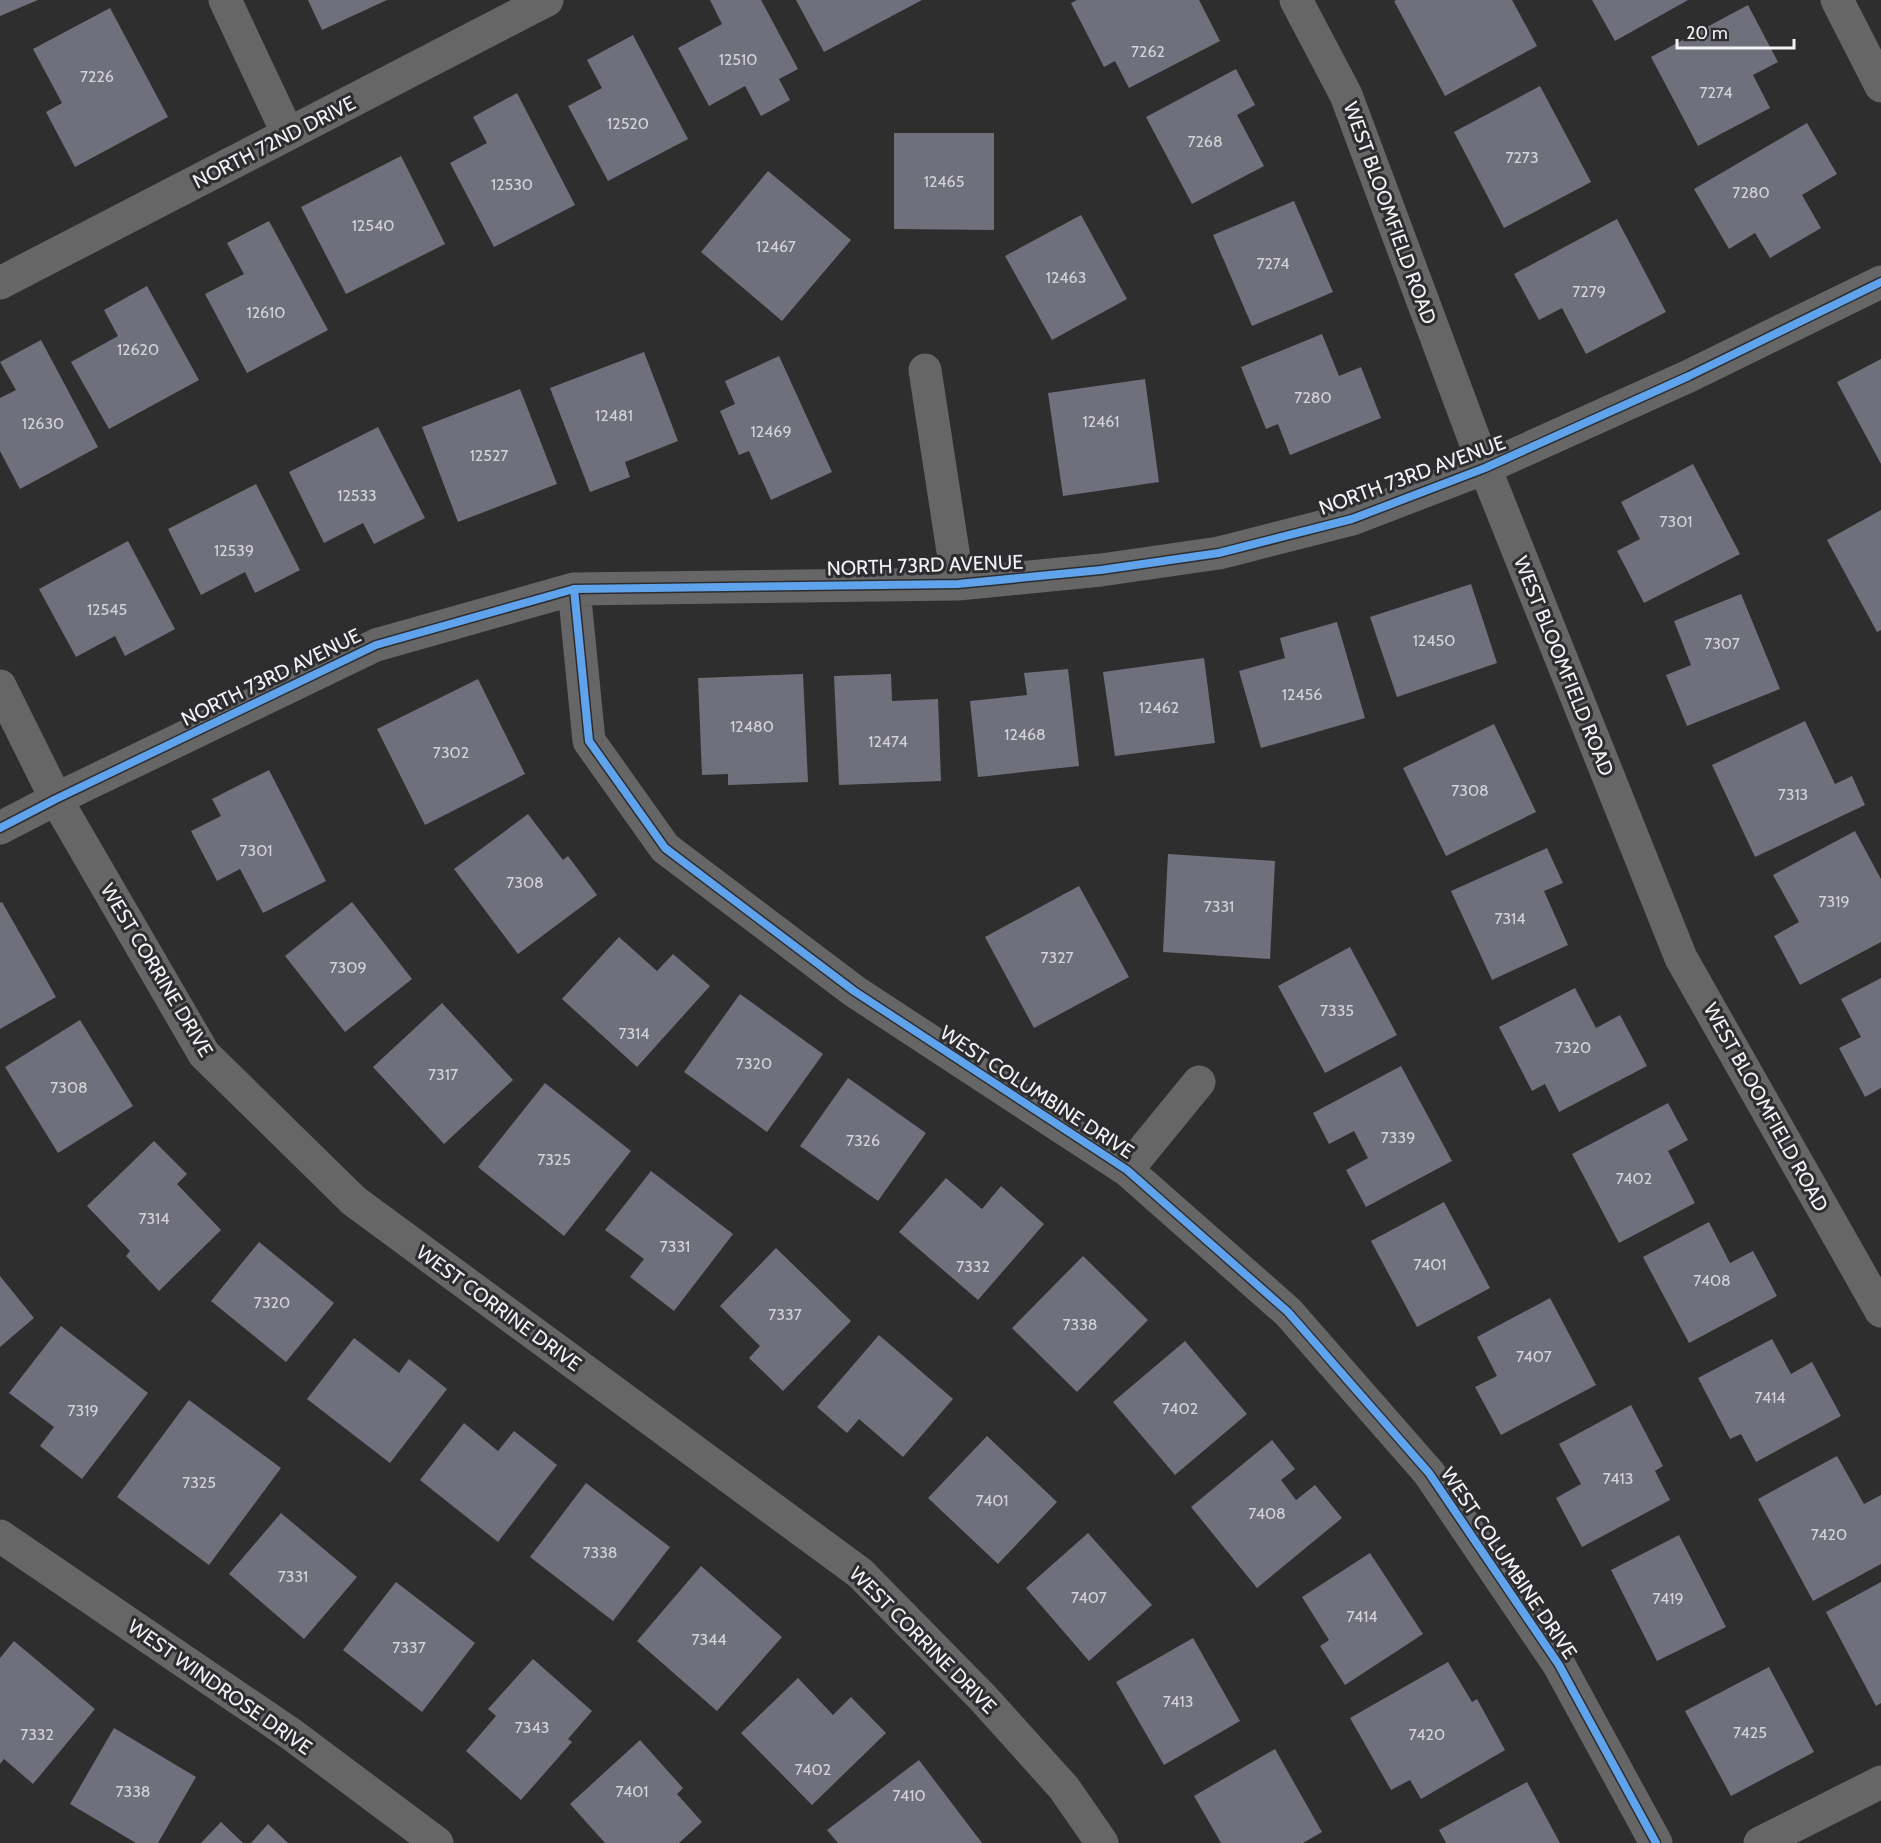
<svg xmlns="http://www.w3.org/2000/svg" width="1881" height="1843" font-family="Cabin,sans-serif">
<style>
.building{fill:#70707d}
.lines{fill:none;stroke-linecap:round;stroke-linejoin:round}
.minor{stroke:#666;stroke-width:33}
.cycleway-casing{stroke:#2d2d30;stroke-width:11}
.cycleway{stroke:#60a3ed;stroke-width:8}
.labels{text-anchor:middle;stroke-width:6;stroke-linejoin:round;paint-order:stroke}
.number-label{font-size:16px;fill:#d2d2d7}
.street-label{font-size:20px;fill:#f3f3f5;stroke:#2d2d30}
</style>
<rect width="100%" height="100%" fill="#2e2e2f"/>
<!-- building -->
<path class="building" d="M0 0H38L0 16Z
M308 0H387L322 30Z
M710 0H761L798 69 779 79 790 100 761 116 745 86 709 106 678 48 722 24Z
M796 0H922L824 52Z
M1077 0H1199L1220 41 1129 88 1115 61 1104 67 1071 3Z
M1397 0H1512L1537 46 1445 96 1394 1Z
M1592 0H1688L1615 41Z
M1748 5 1778 62 1753 75 1770 108 1698 146 1651 57Z
M110 8 168 117 75 167 46 112 62 103 33 49Z
M633 35 688 139 608 181 568 106 602 88 587 60Z
M1236 69 1255 105 1237 115 1264 166 1192 204 1146 117Z
M1540 86 1591 182 1504 228 1454 132Z
M517 93 575 205 494 247 450 163 487 143 473 117Z
M1807 123 1837 174 1802 195 1821 228 1770 258 1755 233 1729 249 1694 189Z
M894 133H994V230L894 229Z
M401 156 445 244 346 294 301 207Z
M768 171 851 240 782 321 701 252Z
M1294 201 1333 292 1252 326 1213 235Z
M1081 215 1127 299 1052 340 1005 256Z
M1617 219 1666 312 1586 354 1562 308 1539 320 1514 274Z
M269 221 328 330 247 373 205 294 244 274 227 243Z
M147 286 199 380 109 429 71 362 118 336 104 310Z
M1322 334 1339 376 1361 367 1381 418 1290 455 1278 424 1266 429 1241 367Z
M41 340 98 447 20 489 0 451V398L16 390 0 362Z
M644 352 678 441 625 462 630 477 590 492 550 388Z
M779 356 832 472 771 500 749 451 739 455 720 411 735 404 725 381Z
M1881 359V464L1837 382Z
M1145 379 1159 482 1063 496 1048 393Z
M520 389 557 484 458 522 422 427Z
M378 427 425 518 374 544 363 523 324 543 289 472Z
M1693 464 1740 554 1644 603 1617 551 1640 539 1621 502Z
M256 484 300 570 255 593 245 572 201 595 168 529Z
M1881 510V630L1877 632 1827 540Z
M128 541 175 629 125 656 115 636 76 657 39 589Z
M1471 584 1497 663 1397 697 1370 617Z
M1741 594 1780 689 1687 726 1666 675 1691 665 1674 621Z
M1337 622 1365 718 1261 748 1239 671 1285 658 1280 638Z
M1204 658 1215 743 1115 756 1103 672Z
M1068 669 1079 766 978 777 970 701 1027 695 1024 673Z
M803 674 808 782 728 785V774L702 775 698 678Z
M891 674 892 701 938 699 941 781 839 785 834 676Z
M478 679 525 774 425 825 377 729Z
M1805 721 1835 784 1852 776 1865 805 1755 857 1712 765Z
M1494 724 1536 812 1446 856 1403 768Z
M269 770 326 881 263 913 240 869 217 881 191 831 221 816 212 799Z
M528 814 563 860 568 856 597 895 518 954 454 869Z
M1855 831 1881 879V942L1800 985 1774 936 1799 922 1773 875Z
M1547 848 1563 883 1544 891 1568 945 1492 980 1451 891Z
M1168 854 1275 861 1270 959 1163 952Z
M1079 886 1129 977 1034 1028 985 937Z
M2 902 56 997 0 1029V903Z
M352 902 412 979 345 1032 285 956Z
M619 937 657 971 673 954 710 986 637 1067 562 999Z
M1350 947 1397 1035 1325 1073 1278 986Z
M1881 978V1088L1865 1097 1839 1048 1861 1037 1841 999Z
M1575 988 1596 1028 1620 1015 1647 1066 1559 1112 1545 1084 1532 1091 1499 1027Z
M740 994 823 1054 767 1132 684 1072Z
M442 1003 513 1080 444 1144 373 1067Z
M80 1020 133 1106 58 1153 5 1067Z
M1401 1066 1452 1161 1366 1207 1346 1170 1368 1158 1354 1131 1329 1144 1313 1113Z
M848 1078 926 1133 878 1201 800 1146Z
M545 1083 631 1151 564 1236 478 1167Z
M1668 1103 1688 1140 1668 1151 1695 1203 1619 1243 1572 1154Z
M154 1141 187 1174 177 1184 221 1230 159 1291 126 1256 130 1251 87 1206Z
M651 1171 733 1234 674 1311 630 1277 644 1259 605 1230Z
M946 1178 982 1209 1001 1186 1044 1224 978 1300 899 1232Z
M1444 1202 1490 1288 1417 1327 1371 1241Z
M1709 1222 1730 1263 1753 1251 1777 1296 1689 1343 1643 1257Z
M259 1242 334 1303 286 1362 211 1301Z
M776 1248 851 1321 783 1391 749 1358 760 1346 720 1306Z
M1083 1256 1148 1320 1077 1392 1012 1328Z
M0 1276 34 1318 0 1347Z
M1550 1298 1596 1385 1501 1435 1475 1387 1497 1376 1477 1337Z
M61 1326 148 1393 82 1479 40 1446 54 1427 9 1393Z
M879 1335 953 1399 903 1457 859 1419 847 1433 817 1407Z
M354 1338 399 1373 409 1359 447 1389 390 1463 307 1399Z
M1772 1339 1791 1374 1812 1362 1841 1416 1756 1462 1741 1434 1730 1439 1698 1378Z
M1185 1341 1247 1414 1175 1475 1113 1402Z
M189 1400 281 1468 209 1565 117 1497Z
M1631 1405 1663 1466 1655 1471 1670 1500 1582 1547 1556 1498 1581 1484 1559 1444Z
M464 1423 498 1451 514 1431 557 1465 498 1542 420 1480Z
M987 1436 1057 1502 998 1564 928 1498Z
M1272 1440 1295 1469 1281 1480 1296 1500 1315 1485 1342 1518 1257 1588 1191 1507Z
M1837 1456 1864 1504 1881 1495V1564L1813 1601 1758 1499Z
M586 1483 670 1547 613 1621 530 1557Z
M281 1513 357 1577 304 1639 229 1574Z
M1088 1533 1152 1605 1089 1661 1026 1588Z
M1679 1535 1726 1627 1657 1661 1611 1570Z
M1370 1553 1423 1634 1345 1685 1320 1646 1329 1640 1302 1597Z
M701 1566 782 1637 717 1711 637 1641Z
M396 1582 475 1643 422 1712 343 1650Z
M1881 1582V1703L1876 1706 1826 1612Z
M1193 1638 1240 1721 1164 1765 1116 1682Z
M14 1641 95 1709 33 1784 4 1759 0 1764V1658Z
M533 1659 592 1711 568 1739 572 1742 521 1800 466 1751 496 1716 488 1709Z
M1448 1662 1472 1702 1477 1699 1505 1750 1421 1799 1410 1780 1391 1790 1350 1718Z
M1769 1667 1814 1752 1731 1796 1685 1711Z
M798 1678 833 1715 851 1697 886 1733 812 1805 741 1733Z
M114 1728 196 1777 158 1843H136L70 1804Z
M640 1740 683 1788 677 1794 702 1822 679 1843H605L570 1804Z
M1275 1749 1322 1832 1303 1843H1221L1194 1796Z
M919 1760 982 1843H838L827 1830Z
M1527 1782 1560 1843H1446L1439 1830Z
M221 1822 243 1843H201Z
M268 1824 288 1843H251Z"/>
<g class="lines">
<!-- minor -->
<path class="minor" d="M225 0 288 134
M1296 0 1346 95 1485 468 1681 958 1881 1311
M1837 0 1881 86
M0 283 547 0
M925 370 958 584
M574 589 589 741 665 848 854 991 1127 1170 1288 1312 1429 1473 1559 1665 1656 1843
M0 686 56 799 204 1054 354 1201 860 1573 983 1698 1064 1788 1102 1843
M0 828 56 799 376 645 574 589 958 584 1101 570 1219 553 1352 519 1485 468 1689 376 1881 282
M1127 1170 1199 1082
M0 1536 291 1734 437 1843
M1760 1843 1881 1782"/>
<defs>
<path id="cycleway" d="M574 589 589 741 665 848 854 991 1127 1170 1288 1312 1429 1473 1559 1665 1656 1843
M0 828 56 799 376 645 574 589 958 584 1101 570 1219 553 1352 519 1485 468 1689 376 1881 282"/>
</defs>
<!-- cycleway casing -->
<use href="#cycleway" class="cycleway-casing"/>
<!-- cycleway -->
<use href="#cycleway" class="cycleway"/>
</g>
<g class="labels">
<!-- number labels -->
<g class="number-label">
<text x="1148" y="57">7262</text>
<text x="738" y="65">12510</text>
<text x="97" y="82">7226</text>
<text x="1716" y="98">7274</text>
<text x="628" y="129">12520</text>
<text x="1205" y="147">7268</text>
<text x="1522" y="163">7273</text>
<text x="944" y="187">12465</text>
<text x="512" y="190">12530</text>
<text x="1751" y="198">7280</text>
<text x="373" y="231">12540</text>
<text x="776" y="252">12467</text>
<text x="1273" y="269">7274</text>
<text x="1066" y="283">12463</text>
<text x="1589" y="297">7279</text>
<text x="266" y="318">12610</text>
<text x="138" y="355">12620</text>
<text x="1313" y="403">7280</text>
<text x="614" y="421">12481</text>
<text x="1101" y="427">12461</text>
<text x="43" y="429">12630</text>
<text x="771" y="437">12469</text>
<text x="489" y="461">12527</text>
<text x="357" y="501">12533</text>
<text x="1676" y="527">7301</text>
<text x="234" y="556">12539</text>
<text x="107" y="615">12545</text>
<text x="1434" y="646">12450</text>
<text x="1722" y="649">7307</text>
<text x="1302" y="700">12456</text>
<text x="1159" y="713">12462</text>
<text x="752" y="732">12480</text>
<text x="1025" y="740">12468</text>
<text x="888" y="747">12474</text>
<text x="451" y="758">7302</text>
<text x="1470" y="796">7308</text>
<text x="1793" y="800">7313</text>
<text x="256" y="856">7301</text>
<text x="525" y="888">7308</text>
<text x="1834" y="907">7319</text>
<text x="1219" y="912">7331</text>
<text x="1510" y="924">7314</text>
<text x="1057" y="963">7327</text>
<text x="348" y="973">7309</text>
<text x="1337" y="1016">7335</text>
<text x="634" y="1039">7314</text>
<text x="1573" y="1053">7320</text>
<text x="754" y="1069">7320</text>
<text x="443" y="1080">7317</text>
<text x="69" y="1093">7308</text>
<text x="1398" y="1143">7339</text>
<text x="863" y="1146">7326</text>
<text x="554" y="1165">7325</text>
<text x="1634" y="1184">7402</text>
<text x="154" y="1224">7314</text>
<text x="675" y="1252">7331</text>
<text x="1430" y="1270">7401</text>
<text x="973" y="1272">7332</text>
<text x="1712" y="1286">7408</text>
<text x="272" y="1308">7320</text>
<text x="785" y="1320">7337</text>
<text x="1080" y="1330">7338</text>
<text x="1534" y="1362">7407</text>
<text x="1770" y="1403">7414</text>
<text x="1180" y="1414">7402</text>
<text x="83" y="1416">7319</text>
<text x="1618" y="1484">7413</text>
<text x="199" y="1488">7325</text>
<text x="992" y="1506">7401</text>
<text x="1267" y="1519">7408</text>
<text x="1829" y="1540">7420</text>
<text x="600" y="1558">7338</text>
<text x="293" y="1582">7331</text>
<text x="1089" y="1603">7407</text>
<text x="1668" y="1604">7419</text>
<text x="1362" y="1622">7414</text>
<text x="709" y="1645">7344</text>
<text x="409" y="1653">7337</text>
<text x="1178" y="1707">7413</text>
<text x="532" y="1733">7343</text>
<text x="1750" y="1738">7425</text>
<text x="37" y="1740">7332</text>
<text x="1427" y="1740">7420</text>
<text x="813" y="1775">7402</text>
<text x="133" y="1797">7338</text>
<text x="632" y="1797">7401</text>
<text x="909" y="1801">7410</text>
</g>
<!-- street labels -->
<g class="street-label">
<text transform="translate(274 142) rotate(-27)" y="7">NORTH 72ND DRIVE</text>
<text transform="translate(1390 213) rotate(70)" y="7">WEST BLOOMFIELD ROAD</text>
<text transform="translate(1412 475) rotate(-20)" y="7">NORTH 73RD AVENUE</text>
<text transform="translate(925 565) rotate(-2)" y="7">NORTH 73RD AVENUE</text>
<text transform="translate(1564 666) rotate(68)" y="7">WEST BLOOMFIELD ROAD</text>
<text transform="translate(271 677) rotate(-26)" y="7">NORTH 73RD AVENUE</text>
<text transform="translate(157 970) rotate(59)" y="7">WEST CORRINE DRIVE</text>
<text transform="translate(1037 1092) rotate(33)" y="7">WEST COLUMBINE DRIVE</text>
<text transform="translate(1766 1107) rotate(61)" y="7">WEST BLOOMFIELD ROAD</text>
<text transform="translate(499 1308) rotate(36)" y="7">WEST CORRINE DRIVE</text>
<text transform="translate(1509 1563) rotate(56)" y="7">WEST COLUMBINE DRIVE</text>
<text transform="translate(923 1640) rotate(45)" y="7">WEST CORRINE DRIVE</text>
<text transform="translate(220 1687) rotate(35)" y="7">WEST WINDROSE DRIVE</text>
</g>
</g>
<!-- scale -->
<path d="M1677 39v9h117v-9" fill="none" stroke="#f3f3f5" stroke-width="3"/>
<text x="1686" y="39" font-size="18" fill="#f3f3f5" stroke="#2d2d30" stroke-width="4.5" paint-order="stroke">20 m</text>
</svg>
